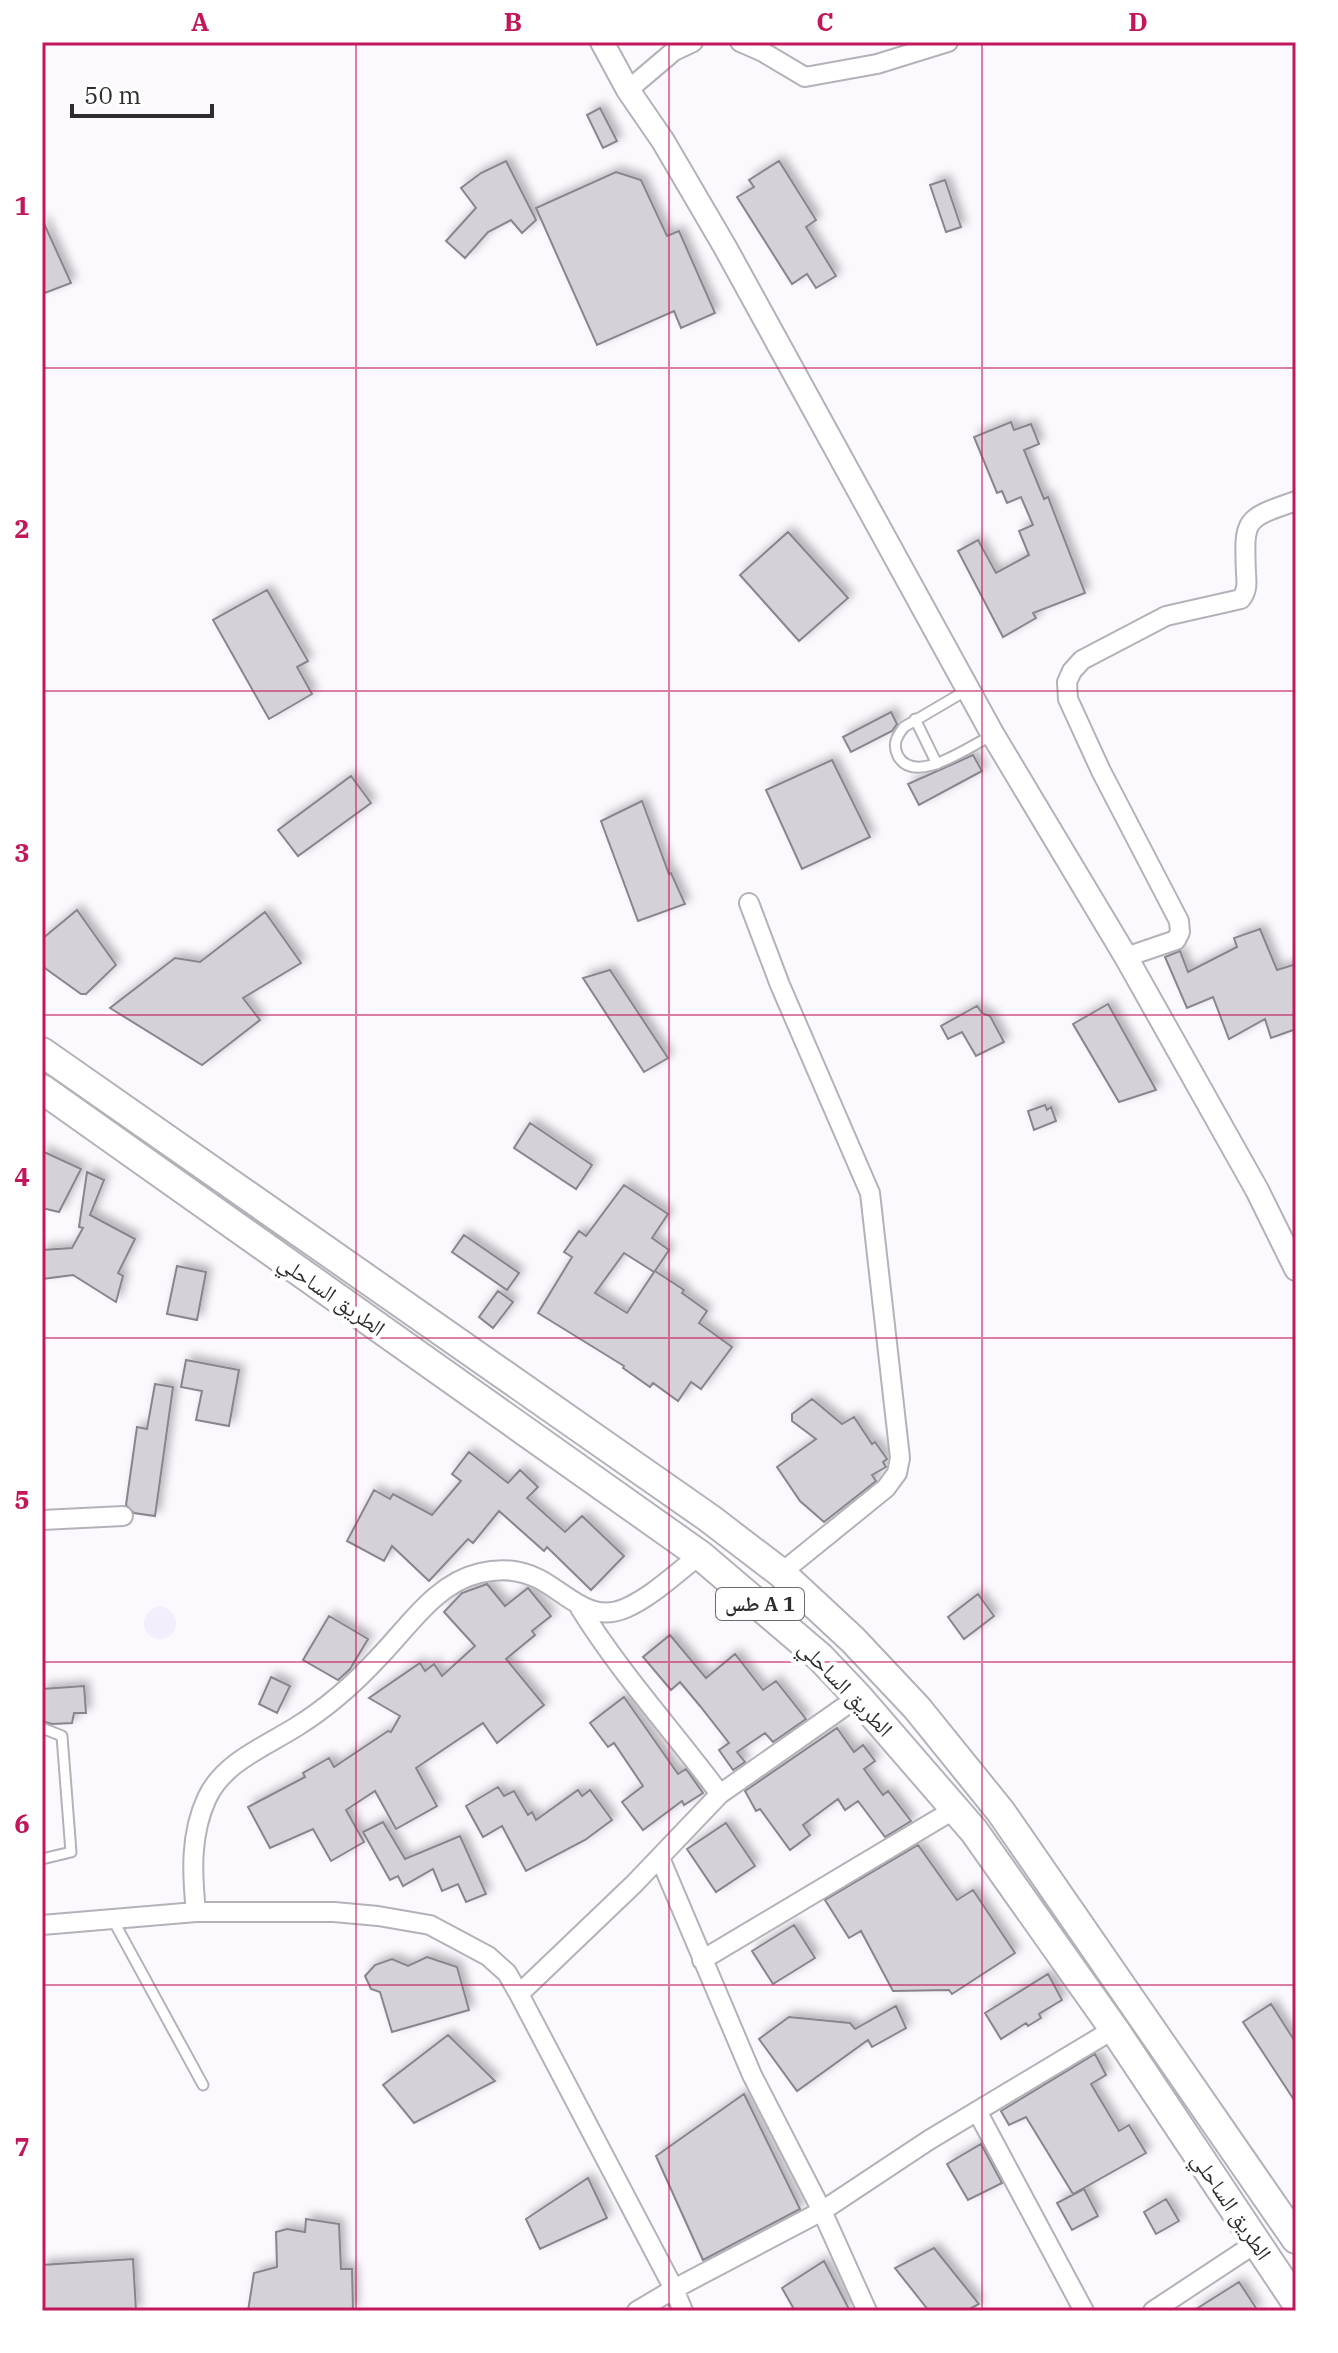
<svg xmlns="http://www.w3.org/2000/svg" width="1338" height="2353" font-family="'IBM Plex Serif','Noto Naskh Arabic',serif">
<style>
.built{fill:#f4edfc}
.building{fill:#d5d1d9;stroke:#88858c;stroke-width:2;fill-rule:evenodd;filter:url(#shadow)}
.lines{fill:none;stroke-linecap:round;stroke-linejoin:round}
.service-casing{stroke:#b5b1b9;stroke-width:13}
.minor-casing{stroke:#b5b1b9;stroke-width:22}
.tertiary-casing{stroke:#b5b1b9;stroke-width:26}
.trunk-casing{stroke:#b5b1b9;stroke-width:32}
.service{stroke:#fff;stroke-width:9}
.minor{stroke:#fff;stroke-width:18}
.tertiary{stroke:#fff;stroke-width:22}
.trunk{stroke:#fff;stroke-width:28}
.grid{fill:none;stroke:#c2185b;stroke-width:2;stroke-opacity:0.55}
.labels{text-anchor:middle;stroke-width:8;stroke-linejoin:round;paint-order:stroke}
.shield{fill:#fff;stroke:#6d6b6d;stroke-width:2}
.shield-label{font-size:20px;font-weight:bold;fill:#2e2c2f}
.street-label{font-size:22px;fill:#2e2c2f;stroke:#fff}
.neatline{fill:none;stroke:#c2185b;stroke-width:3}
.grid-label{font-size:26px;text-anchor:middle;font-weight:bold;fill:#c2185b}
</style>
<defs>
<filter id="shadow"><feDropShadow dx="5" dy="-5" stdDeviation="4" flood-color="#0004"/></filter>
</defs>
<rect width="100%" height="100%" fill="#fbf9fe"/>
<!-- built -->
<path class="built" d="M144 1623a16 16 0 1 1 32 0a16 16 0 1 1-32 0Z"/>
<!-- building -->
<path class="building" d="M600 108 617 141 603 148 587 115Z
M506 161 536 220 522 233 511 220 488 232 465 258 446 241 476 208 461 188 481 173Z
M779 161 816 220 806 227 836 276 816 288 807 274 792 284 737 197 754 187 749 180Z
M616 172 641 180 667 236 679 231 715 313 681 328 674 311 597 345 536 208Z
M945 180 961 227 946 232 930 185Z
M42 219 71 283 42 294Z
M1011 422 1014 430 1031 424 1039 444 1024 450 1044 499 1048 497 1085 593 1033 613 1036 618 1003 637 958 551 978 540 996 573 1029 555 1019 531 1033 525 1021 497 1007 503 1002 491 997 493 974 437Z
M788 532 848 598 799 641 740 575Z
M267 590 308 661 297 667 312 694 269 719 213 620Z
M891 712 897 724 892 731 851 752 843 737Z
M973 755 982 771 919 805 908 784Z
M832 760 870 837 802 869 766 790Z
M351 776 371 803 298 856 278 830Z
M642 801 669 874 671 873 685 904 638 921 601 821Z
M77 910 116 965 86 994H81L42 966V939Z
M265 912 301 963 243 998 260 1020 202 1065 110 1008 175 958 200 962Z
M1260 929 1277 970 1296 964V1029L1271 1038 1265 1019 1229 1039 1213 997 1187 1008 1165 957 1180 951 1188 972 1237 947 1234 938Z
M610 970 668 1058 644 1072 583 978Z
M1108 1004 1156 1090 1119 1102 1073 1024Z
M977 1006 982 1013 990 1016 1004 1042 976 1056 962 1032 948 1039 941 1026Z
M1045 1105 1047 1110 1051 1107 1056 1121 1034 1130 1028 1111Z
M530 1123 592 1165 576 1189 514 1148Z
M42 1151 81 1169 59 1212 42 1208Z
M87 1172 104 1180 90 1215 135 1239 118 1273 123 1276 116 1302 73 1275 42 1279V1250L72 1248 83 1228 79 1227Z
M624 1185 668 1214 652 1238 669 1250 655 1271 684 1290 682 1293 707 1311 699 1323 732 1347 701 1389 691 1382 678 1401 653 1383 650 1387 623 1368 624 1366 538 1313 572 1257 564 1252 579 1231 586 1236ZM624 1253 654 1272 627 1313 595 1293Z
M464 1235 519 1273 507 1290 452 1252Z
M177 1266 206 1272 197 1320 167 1314Z
M498 1291 513 1302 493 1328 479 1317Z
M186 1360 239 1370 229 1426 196 1420 202 1391 181 1387Z
M155 1384 173 1387 155 1516 134 1513 126 1505 137 1427 147 1429Z
M812 1399 842 1424 854 1417 872 1444 875 1442 887 1459 883 1462 886 1467 872 1475 876 1481 824 1522 800 1501 777 1467 816 1439 792 1421V1414Z
M469 1452 508 1483 520 1470 538 1487 527 1498 565 1532 582 1516 624 1556 591 1590 547 1547 544 1551 499 1511 473 1543 468 1539 429 1581 392 1546 384 1561 347 1541 374 1490 390 1499 393 1494 432 1515 461 1481 452 1474Z
M487 1584 505 1606 528 1588 551 1616 532 1631 535 1635 506 1659 544 1705 497 1743 483 1723 416 1768 437 1806 396 1829 375 1791 346 1810 364 1842 331 1861 313 1829 270 1848 248 1807 305 1777 303 1773 329 1758 334 1767 388 1731 391 1732 400 1716 369 1698 420 1663 425 1671 434 1664 442 1676 475 1646 444 1612 462 1593Z
M978 1594 994 1616 964 1639 948 1617Z
M329 1616 368 1639 350 1669 338 1680 303 1660Z
M670 1635 706 1678 735 1654 763 1690 776 1681 806 1719 773 1742 765 1733 737 1752 745 1762 733 1770 719 1750 729 1743 700 1706 680 1682 671 1690 643 1657Z
M271 1677 290 1686 277 1713 259 1704Z
M84 1686 86 1713H74L72 1723 52 1724 42 1721V1689Z
M624 1697 678 1774 686 1769 703 1793 684 1805 682 1801 643 1830 622 1802 643 1786 614 1743 608 1747 590 1723Z
M837 1728 854 1752 863 1745 875 1761 864 1769 883 1795 888 1791 911 1821 885 1837 858 1801 845 1810 838 1799 803 1825 810 1835 790 1850 760 1809 756 1811 745 1791Z
M498 1787 504 1796 514 1791 528 1815 532 1812 536 1820 578 1790 582 1796 590 1790 612 1820 585 1840 526 1871 502 1826 483 1837 466 1806Z
M383 1822 405 1859 460 1836 486 1894 466 1902 458 1884 442 1891 433 1869 403 1886 398 1876 390 1880 363 1832Z
M726 1823 755 1866 716 1892 687 1849Z
M918 1845 957 1900 973 1890 1015 1953 952 1994 949 1990 893 1991 861 1931 849 1938 825 1900Z
M794 1925 815 1958 773 1984 752 1951Z
M427 1957 457 1967 469 2010 392 2032 380 1992 371 1989 365 1976 375 1965 392 1959 408 1966Z
M1048 1974 1062 2000 1039 2014 1041 2018 1028 2026 1026 2023 1001 2039 985 2013Z
M1271 2004 1296 2043V2103L1243 2022Z
M896 2006 906 2028 872 2047 868 2040 797 2091 759 2039 789 2017 850 2023 855 2029Z
M448 2035 495 2081 414 2123 383 2085Z
M1095 2054 1106 2075 1091 2084 1119 2131 1129 2125 1146 2153 1073 2194 1026 2117 1009 2125 1001 2111Z
M744 2094 800 2209 703 2260 656 2156Z
M981 2144 1002 2183 968 2200 947 2164Z
M588 2178 607 2218 540 2249 526 2219Z
M1084 2189 1098 2216 1072 2230 1057 2203Z
M1166 2199 1179 2221 1156 2234 1144 2212Z
M306 2219 339 2224 341 2269H352L353 2310 248 2311 254 2273 277 2267 276 2232 287 2229 305 2232Z
M934 2248 979 2304 966 2311H929L895 2268Z
M133 2259 136 2311H42V2265Z
M824 2261 850 2311H795L782 2288Z
M1239 2282 1258 2311H1193Z"/>
<g class="lines">
<defs>
<path id="service" d="M967 690 904 727C897 736 892 744 898 756 915 787 971 745 993 735
M915 719 937 764
M42 1728 62 1736 71 1852 42 1859
M113 1920 203 2085"/>
<path id="minor" d="M740 42 763 52 805 77 877 64 948 42
M628 90 674 51 693 42
M749 903 780 985 870 1193 900 1458 897 1473 886 1488 781 1573
M1126 957 1176 940 1180 932 1179 921 1101 771 1068 699 1067 682 1072 671 1082 660 1166 616 1241 599C1247 591 1247 584 1246 574 1244 519 1243 519 1296 501
M42 1520 123 1516
M580 1608C621 1674 674 1732 720 1794
M660 1858 752 2075 822 2211 867 2311
M196 1912C192 1874 190 1834 207 1798 223 1763 264 1747 296 1727 325 1709 355 1683 379 1657 409 1626 436 1583 480 1573 500 1568 521 1570 539 1579 568 1594 590 1624 626 1608 653 1596 676 1573 700 1555
M42 1925 196 1912H334L378 1916 430 1925 488 1956 507 1973 519 1994 674 2289 683 2311
M702 1960 955 1809
M519 1994 634 1884 720 1794 858 1697
M977 2111 1084 2311
M637 2311 674 2289 822 2211 929 2140 1114 2029
M1153 2311 1256 2243"/>
<path id="tertiary" d="M602 42 628 90 663 141 725 247 993 735 1126 957 1257 1190 1296 1269"/>
<path id="trunk" d="M42 1052 709 1518 781 1573 853 1640 917 1708 1001 1812 1296 2239
M42 1089 700 1555 820 1657 858 1697 974 1831 1114 2029 1296 2302"/>
</defs>
<!-- service casing -->
<use href="#service" class="service-casing"/>
<!-- minor casing -->
<use href="#minor" class="minor-casing"/>
<!-- tertiary casing -->
<use href="#tertiary" class="tertiary-casing"/>
<!-- trunk casing -->
<use href="#trunk" class="trunk-casing"/>
<!-- service -->
<use href="#service" class="service"/>
<!-- minor -->
<use href="#minor" class="minor"/>
<!-- tertiary -->
<use href="#tertiary" class="tertiary"/>
<!-- trunk -->
<use href="#trunk" class="trunk"/>
</g>
<!-- grid -->
<path class="grid" d="M356 42V2311M669 42V2311M982 42V2311M42 368H1296M42 691H1296M42 1015H1296M42 1338H1296M42 1662H1296M42 1985H1296"/>
<g class="labels">
<!-- shield labels -->
<rect class="shield" x="716" y="1588" width="88" height="32" rx="6"/>
<g class="shield-label">
<text x="760" y="1611">طس A 1</text>
</g>
<!-- street labels -->
<g class="street-label">
<text transform="translate(332 1295) rotate(35)" y="8">الطريق الساحلي</text>
<text transform="translate(846 1688) rotate(46)" y="8">الطريق الساحلي</text>
<text transform="translate(1232 2206) rotate(56)" y="8">الطريق الساحلي</text>
</g>
</g>
<!-- border -->
<rect width="1338" height="2353" fill="none" stroke="#ffffff" stroke-width="88"/>
<!-- scale -->
<path d="M72 104v12h140v-12" fill="none" stroke="#2e2c2f" stroke-width="4"/>
<text x="84" y="104" font-size="24" fill="#2e2c2f" stroke="#ffffff" stroke-width="6" paint-order="stroke">50 m</text>
<rect x="44" y="44" width="1250" height="2265" class="neatline"/>
<g class="grid-label">
<text x="200" y="31">A</text>
<text x="513" y="31">B</text>
<text x="825" y="31">C</text>
<text x="1138" y="31">D</text>
<text x="22" y="215">1</text>
<text x="22" y="538">2</text>
<text x="22" y="862">3</text>
<text x="22" y="1186">4</text>
<text x="22" y="1509">5</text>
<text x="22" y="1833">6</text>
<text x="22" y="2156">7</text>
</g>
</svg>
